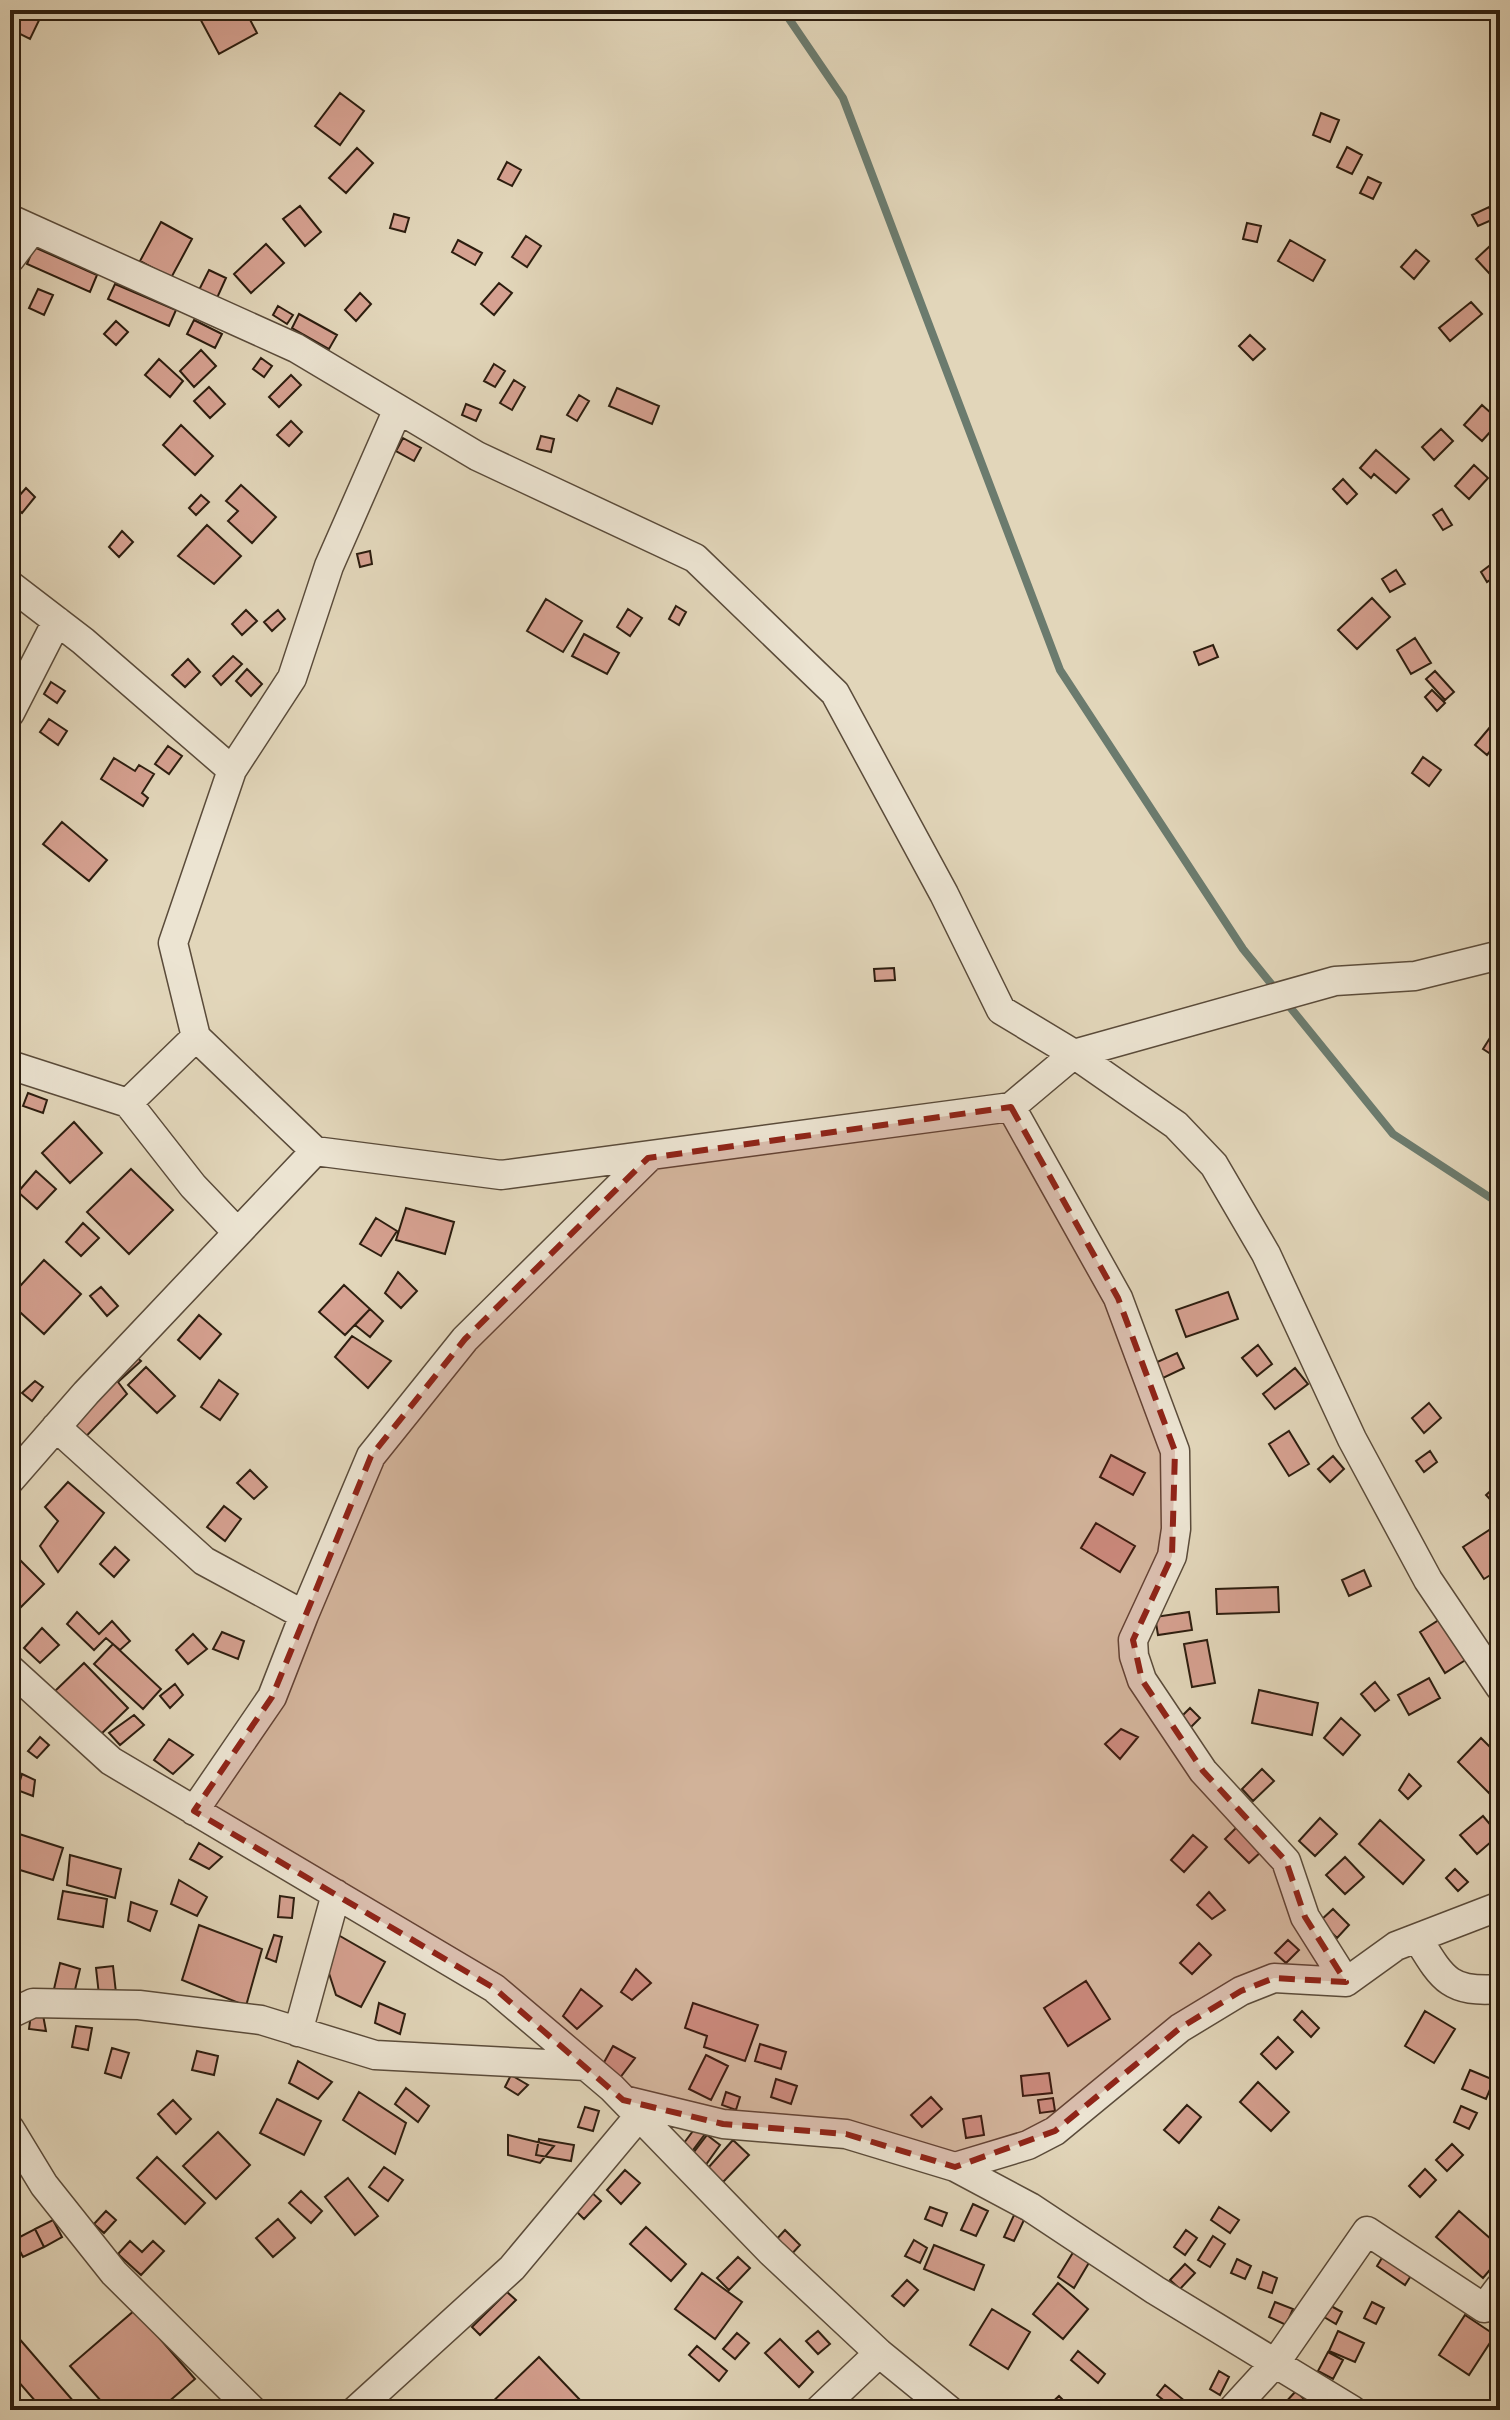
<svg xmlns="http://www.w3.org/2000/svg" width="1510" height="2420" font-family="Alegreya,serif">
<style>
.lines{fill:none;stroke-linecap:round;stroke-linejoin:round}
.stream{stroke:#6b7b6e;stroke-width:8}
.building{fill:#d6a191;stroke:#2c1d0f;stroke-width:2}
.minor-casing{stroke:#5a4b3a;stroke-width:31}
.minor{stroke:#ece4d2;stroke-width:28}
.marked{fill:#8f2418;fill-opacity:0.2;stroke:#8f2418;stroke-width:6;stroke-dasharray:16 10;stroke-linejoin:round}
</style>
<rect width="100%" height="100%" fill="#e2d6ba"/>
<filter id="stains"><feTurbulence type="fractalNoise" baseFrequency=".0025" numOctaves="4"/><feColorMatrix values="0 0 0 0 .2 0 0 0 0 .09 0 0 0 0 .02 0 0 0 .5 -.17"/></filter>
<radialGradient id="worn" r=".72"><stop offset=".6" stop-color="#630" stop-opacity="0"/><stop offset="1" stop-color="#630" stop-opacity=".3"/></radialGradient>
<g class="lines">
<!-- stream -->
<path class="stream" d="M783 10 843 98 1060 670 1243 949 1277 991
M1285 1001 1393 1134 1500 1204"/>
</g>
<!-- building -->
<path class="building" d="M10 10H44L30 39 10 29Z
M203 10H245L257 33 219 54 197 13Z
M340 93 364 111 340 145 315 126Z
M1321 113 1339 120 1330 142 1313 135Z
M1347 147 1362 155 1352 174 1337 167Z
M357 148 373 163 346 193 329 178Z
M507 162 521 170 512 186 498 179Z
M1368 177 1381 183 1373 199 1360 193Z
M300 206 321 232 305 246 283 219Z
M1489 207 1494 219 1478 226 1472 215Z
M394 214 409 218 405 232 390 228Z
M161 222 192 239 171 278 140 261Z
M1247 223 1261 226 1257 242 1243 239Z
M526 236 541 246 527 267 512 257Z
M458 240 482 253 475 265 452 252Z
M1290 240 1325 260 1313 281 1278 261Z
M266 244 284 263 251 293 234 274Z
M1490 246 1500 257V285L1476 259Z
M34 247 97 275 90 292 27 264Z
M1416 250 1429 261 1414 279 1401 267Z
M209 270 226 278 217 298 199 290Z
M499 283 512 293 494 315 481 304Z
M115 284 176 310 169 326 108 299Z
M38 289 53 295 44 315 29 308Z
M360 293 371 304 356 321 345 310Z
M1471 302 1482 314 1450 341 1439 328Z
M278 306 293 315 287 324 273 315Z
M299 314 337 335 329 349 292 328Z
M194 320 222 334 215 348 187 334Z
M116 321 128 332 116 345 104 334Z
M1250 335 1265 349 1253 360 1239 346Z
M201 350 216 366 194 387 180 371Z
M261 358 272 366 264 377 253 369Z
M159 359 183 381 170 397 145 375Z
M494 364 505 371 495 387 484 381Z
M291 375 301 385 279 407 269 397Z
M514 380 525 387 512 410 500 403Z
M209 387 225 404 210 418 194 401Z
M617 388 659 406 652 424 609 406Z
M579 395 589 401 577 421 567 415Z
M466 404 481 410 476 421 462 415Z
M1482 405 1500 421 1482 441 1464 425Z
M291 421 302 432 289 446 277 435Z
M181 425 213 456 195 475 163 445Z
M1441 429 1453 441 1434 460 1422 447Z
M541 436 554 439 551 452 537 449Z
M403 438 421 448 414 461 396 451Z
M1376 450 1409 479 1396 493 1374 474 1371 478 1360 468Z
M1474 465 1488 478 1469 499 1455 486Z
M1343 479 1357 494 1347 504 1333 489Z
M241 485 276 517 252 543 228 521 238 511 226 501Z
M26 488 35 497 22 513 12 504Z
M201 495 209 502 196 515 189 508Z
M1442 509 1452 525 1443 530 1433 515Z
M207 525 241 556 214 584 178 556Z
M122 531 133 542 119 557 109 547Z
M370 551 372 564 360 567 357 554Z
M1493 563 1500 573 1487 582 1481 572Z
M1396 570 1405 584 1390 592 1382 579Z
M1372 598 1390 617 1357 649 1338 630Z
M546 599 582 621 563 652 527 631Z
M676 606 686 612 679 625 669 619Z
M628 609 642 618 630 636 617 627Z
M246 610 257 621 242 635 232 624Z
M278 610 285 619 272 631 264 622Z
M584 634 619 653 607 674 572 656Z
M1415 638 1431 663 1411 674 1397 650Z
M1213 645 1218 657 1199 665 1194 652Z
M233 656 242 664 221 685 213 676Z
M188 659 200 672 185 687 172 675Z
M247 669 262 684 251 696 236 681Z
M1435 671 1454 692 1445 700 1426 679Z
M51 682 65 691 57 703 44 694Z
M1432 690 1445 703 1437 711 1425 697Z
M49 719 67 731 58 745 40 732Z
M1491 726 1500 733V739L1487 755 1475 745Z
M168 746 182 756 169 774 155 764Z
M1423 757 1441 770 1429 786 1412 773Z
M114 758 135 771 139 765 154 774 142 793 148 798 143 806 101 779Z
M62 822 107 860 89 881 43 844Z
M894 968 895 980 875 981 874 969Z
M1500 1022V1060L1483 1049Z
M28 1093 47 1100 43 1113 23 1106Z
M74 1122 102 1153 70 1183 42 1153Z
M131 1169 173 1210 129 1254 87 1212Z
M36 1171 56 1189 37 1209 18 1192Z
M406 1208 454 1222 445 1254 396 1240Z
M376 1218 397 1231 381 1256 360 1244Z
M83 1223 99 1238 81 1256 66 1242Z
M44 1260 81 1294 44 1334 10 1303V1297Z
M398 1272 417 1291 401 1308 385 1293Z
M344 1285 370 1309 345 1335 319 1312Z
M101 1287 118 1306 107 1316 90 1296Z
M1228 1292 1238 1319 1186 1337 1176 1310Z
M370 1309 383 1321 370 1337 355 1325Z
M199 1315 221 1334 200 1359 178 1340Z
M352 1336 391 1361 368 1388 335 1357Z
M1258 1345 1272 1364 1257 1376 1242 1358Z
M127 1349 141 1361 118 1382 127 1394 71 1452 49 1435Z
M1177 1353 1184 1368 1163 1378 1155 1363Z
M146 1367 175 1396 157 1413 128 1385Z
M1295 1368 1308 1384 1275 1409 1263 1394Z
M219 1380 238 1394 220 1420 201 1407Z
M35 1381 43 1387 32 1401 22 1393Z
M1429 1403 1441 1418 1424 1433 1412 1418Z
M1289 1431 1309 1464 1289 1476 1269 1444Z
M1430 1451 1437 1462 1424 1472 1416 1461Z
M1111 1455 1145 1473 1133 1495 1100 1477Z
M1333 1456 1344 1469 1330 1482 1318 1469Z
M250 1470 267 1487 254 1499 237 1483Z
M68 1482 104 1513 58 1572 40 1546 58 1521 45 1507Z
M1498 1484 1500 1486V1510L1486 1495Z
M224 1506 241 1519 225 1541 207 1527Z
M1096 1523 1135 1546 1120 1572 1081 1548Z
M1500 1523V1569L1484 1579 1463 1547Z
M115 1547 129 1560 114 1577 100 1564Z
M10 1550 44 1584 15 1613 10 1608Z
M1364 1570 1371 1586 1349 1596 1342 1580Z
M1278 1587 1279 1612 1217 1614 1216 1589Z
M77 1612 99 1634 112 1621 130 1641 120 1650 106 1638 94 1650 67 1624Z
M1189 1612 1192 1630 1158 1635 1155 1617Z
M1442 1618 1467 1659 1445 1673 1420 1632Z
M42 1628 59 1645 40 1663 24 1648Z
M222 1632 244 1641 238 1659 213 1649Z
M193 1634 207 1649 188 1664 176 1650Z
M1207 1640 1215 1683 1192 1687 1184 1644Z
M113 1644 161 1689 143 1709 94 1664Z
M84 1663 128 1708 98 1737 54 1692Z
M1429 1678 1440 1698 1409 1715 1398 1695Z
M1375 1682 1389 1700 1375 1711 1361 1694Z
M175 1684 183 1695 170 1708 160 1696Z
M1259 1690 1318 1703 1312 1735 1252 1723Z
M1190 1708 1200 1718 1186 1732 1176 1722Z
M134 1715 144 1725 120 1745 109 1733Z
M1341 1718 1360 1735 1343 1755 1324 1738Z
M1121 1729 1138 1737 1120 1759 1105 1744Z
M40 1737 49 1745 37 1758 28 1751Z
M1481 1738 1500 1757V1782L1489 1793 1458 1762Z
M169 1739 193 1755 173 1774 154 1760Z
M1262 1769 1274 1781 1253 1801 1242 1789Z
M22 1774 35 1780 33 1796 17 1790Z
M1409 1774 1421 1786 1408 1799 1399 1790Z
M1483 1816 1499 1835 1477 1854 1460 1835Z
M1320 1818 1337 1834 1315 1856 1299 1841Z
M1380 1820 1424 1860 1403 1884 1359 1844Z
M1238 1826 1263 1850 1249 1863 1225 1839Z
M16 1833 63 1848 53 1880 10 1867Z
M1193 1835 1207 1847 1184 1872 1171 1860Z
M199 1843 222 1857 209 1869 190 1859Z
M70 1855 121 1869 115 1898 67 1885Z
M1345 1857 1364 1877 1345 1894 1326 1875Z
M1455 1869 1468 1882 1458 1891 1446 1878Z
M179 1880 207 1897 197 1916 171 1904Z
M63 1891 107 1899 103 1927 58 1919Z
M1209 1892 1225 1910 1212 1919 1197 1905Z
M280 1896 294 1898 292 1918 278 1917Z
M131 1902 157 1911 150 1931 128 1921Z
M1333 1909 1349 1925 1337 1938 1320 1921Z
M199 1925 262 1949 246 2006 182 1980Z
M333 1932 385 1962 361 2007 336 1995 326 1964Z
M274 1935 282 1937 276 1962 266 1958Z
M1288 1940 1299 1950 1286 1963 1275 1953Z
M1199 1943 1211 1955 1192 1974 1180 1963Z
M60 1963 80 1969 74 1994 54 1989Z
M113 1966 116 1993 99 1995 96 1968Z
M636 1969 651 1983 632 2000 621 1992Z
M1086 1981 1110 2019 1068 2046 1044 2008Z
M581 1989 602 2006 577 2029 563 2016Z
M379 2003 405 2014 400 2034 375 2023Z
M693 2003 758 2025 745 2061 704 2047 707 2036 685 2028Z
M1302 2011 1319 2028 1311 2037 1294 2020Z
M1425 2011 1455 2029 1434 2063 1405 2046Z
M31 2014 43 2015 46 2031 29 2029Z
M76 2026 92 2028 88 2050 72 2047Z
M1278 2037 1293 2052 1276 2069 1261 2054Z
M760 2044 786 2052 781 2069 755 2061Z
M613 2046 635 2058 619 2079 602 2066Z
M112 2048 129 2053 121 2078 105 2073Z
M197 2051 218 2056 214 2075 192 2070Z
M706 2055 728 2066 711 2100 689 2089Z
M298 2061 332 2082 318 2099 289 2083Z
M1470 2070 1494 2080 1486 2099 1462 2089Z
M1049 2073 1052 2093 1023 2096 1021 2076Z
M511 2075 528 2085 518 2095 505 2087Z
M776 2079 797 2086 791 2104 771 2097Z
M1258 2082 1289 2112 1271 2131 1240 2102Z
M406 2088 429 2106 418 2122 395 2104Z
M359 2092 406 2123 395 2154 343 2120Z
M726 2092 740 2097 736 2110 722 2105Z
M931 2097 942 2109 922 2127 911 2115Z
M1053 2098 1055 2111 1040 2113 1038 2100Z
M277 2099 321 2121 304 2155 260 2133Z
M173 2100 191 2119 176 2134 158 2114Z
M1187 2105 1201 2117 1179 2143 1164 2130Z
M1461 2106 1477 2113 1469 2129 1454 2122Z
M585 2107 599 2111 593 2131 578 2127Z
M981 2116 984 2135 966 2138 963 2119Z
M696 2127 705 2134 690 2154 681 2147Z
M218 2132 250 2165 216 2199 183 2166Z
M508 2135 554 2146 540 2163 508 2155Z
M707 2135 720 2145 705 2166 691 2156Z
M539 2139 574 2145 571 2161 536 2155Z
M733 2140 749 2155 723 2182 708 2168Z
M1452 2144 1463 2155 1447 2171 1436 2160Z
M157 2157 205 2203 185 2224 137 2178Z
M384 2167 403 2180 388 2201 369 2187Z
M1425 2169 1436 2180 1420 2197 1409 2186Z
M625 2170 640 2183 621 2204 607 2190Z
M348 2178 378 2216 355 2235 325 2197Z
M589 2190 601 2201 584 2219 573 2208Z
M301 2191 322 2211 311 2223 289 2203Z
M973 2204 988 2211 976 2236 961 2230Z
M930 2207 947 2213 942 2226 925 2219Z
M1219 2207 1239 2220 1230 2233 1211 2220Z
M106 2211 116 2220 104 2233 94 2224Z
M1459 2211 1500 2247V2258L1483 2278 1436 2237Z
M1014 2215 1024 2220 1014 2241 1004 2237Z
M278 2219 295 2238 273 2257 256 2238Z
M53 2220 62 2237 44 2247 35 2229Z
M646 2227 686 2264 671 2281 630 2244Z
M35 2229 44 2247 23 2257 14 2240Z
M785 2230 800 2245 789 2257 774 2242Z
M1186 2230 1197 2238 1185 2255 1174 2247Z
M1213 2236 1225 2244 1210 2267 1198 2260Z
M914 2240 927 2248 920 2263 905 2256Z
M130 2241 142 2252 153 2241 164 2251 141 2275 118 2254Z
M934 2245 984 2265 974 2290 924 2269Z
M1074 2251 1090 2261 1074 2288 1058 2277Z
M1385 2253 1414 2271 1405 2285 1377 2266Z
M738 2257 750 2268 729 2290 717 2278Z
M1237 2259 1251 2266 1245 2279 1231 2273Z
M1185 2264 1195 2273 1180 2289 1170 2280Z
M1263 2272 1277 2278 1272 2293 1258 2288Z
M702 2273 742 2302 715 2339 675 2309Z
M907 2280 918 2290 904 2306 892 2296Z
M1058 2283 1088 2309 1063 2339 1033 2314Z
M507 2292 516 2300 480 2335 472 2327Z
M1275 2302 1293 2309 1286 2325 1269 2317Z
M1372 2302 1384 2308 1376 2324 1364 2318Z
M1331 2306 1342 2312 1336 2324 1324 2317Z
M992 2309 1030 2332 1008 2369 970 2345Z
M135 2310 195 2379 159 2410H109L70 2366Z
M1465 2315 1495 2335 1469 2375 1439 2355Z
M10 2328 81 2410H43L10 2372Z
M818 2331 830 2344 818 2354 806 2341Z
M1338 2331 1364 2343 1355 2362 1329 2351Z
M737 2333 749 2343 735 2359 723 2349Z
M780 2339 813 2372 799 2387 765 2353Z
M697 2346 727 2371 719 2381 689 2355Z
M1078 2351 1105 2374 1098 2383 1071 2360Z
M1328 2352 1343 2360 1333 2379 1318 2371Z
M539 2357 582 2402 573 2410H484Z
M1219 2371 1229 2377 1220 2395 1210 2389Z
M1165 2385 1196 2410H1176L1157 2395Z
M1296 2391 1307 2402 1300 2410H1291L1284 2404Z
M1059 2396 1073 2410 1046 2408Z"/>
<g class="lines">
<defs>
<path id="minor" d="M10 219 296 348 477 456 695 558 835 693 944 894 1001 1010 1074 1054 1176 1125 1214 1165 1266 1254 1352 1439 1428 1580 1500 1687
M10 259 32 230
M10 585 83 641 232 770
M10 713 57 621
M196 1037 315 1151
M10 1065 128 1103 196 1037 173 943 232 770 292 678 329 566 398 409
M128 1103 193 1186 237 1232
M1011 1107 1118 1298 1175 1451 1176 1529 1172 1556 1133 1640 1134 1656 1142 1680 1203 1771 1286 1861 1305 1917 1346 1982
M56 1427 204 1561 304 1615 272 1697 194 1811
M10 1480 86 1393 315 1151 501 1175 1011 1107 1074 1054 1335 981 1415 976 1500 955
M304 1615 371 1456 465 1339 648 1158
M10 1669 111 1761 494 1988 612 2088 771 2252 879 2353 949 2410
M1418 1939C1443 1980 1450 1993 1500 1989
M10 2014 33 2003 139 2005 261 2020 375 2055 586 2066
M298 2032 336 1894
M624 2100 723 2124 846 2134 955 2167 1030 2207 1155 2290 1352 2410
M10 2129 44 2185 114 2273 252 2410
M955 2167 1028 2145 1055 2131 1180 2028 1241 1991 1274 1978 1346 1982 1396 1946 1500 1906
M356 2410 512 2268 639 2116
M819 2410 879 2353
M1232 2410 1276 2362 1367 2231 1484 2308 1500 2287"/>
</defs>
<!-- minor casing -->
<use href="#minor" class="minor-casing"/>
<!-- minor -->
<use href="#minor" class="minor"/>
</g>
<!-- marked area -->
<path class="marked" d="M1011 1107 1118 1298 1175 1451 1172 1556 1133 1640 1142 1680 1203 1771 1286 1861 1305 1917 1346 1982 1274 1978 1241 1991 1180 2028 1055 2131 955 2167 846 2134 723 2124 623 2100 494 1988 194 1811 272 1697 371 1456 465 1339 648 1158Z"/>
<!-- margin -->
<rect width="1510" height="2420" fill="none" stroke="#e2d6ba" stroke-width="40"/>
<rect x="12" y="12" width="1486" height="2396" fill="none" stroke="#2c1d0f" stroke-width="4"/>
<rect x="20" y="20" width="1470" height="2380" fill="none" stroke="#2c1d0f" stroke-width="2"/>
<rect width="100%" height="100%" filter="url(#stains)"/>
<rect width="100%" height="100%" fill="url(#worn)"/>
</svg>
